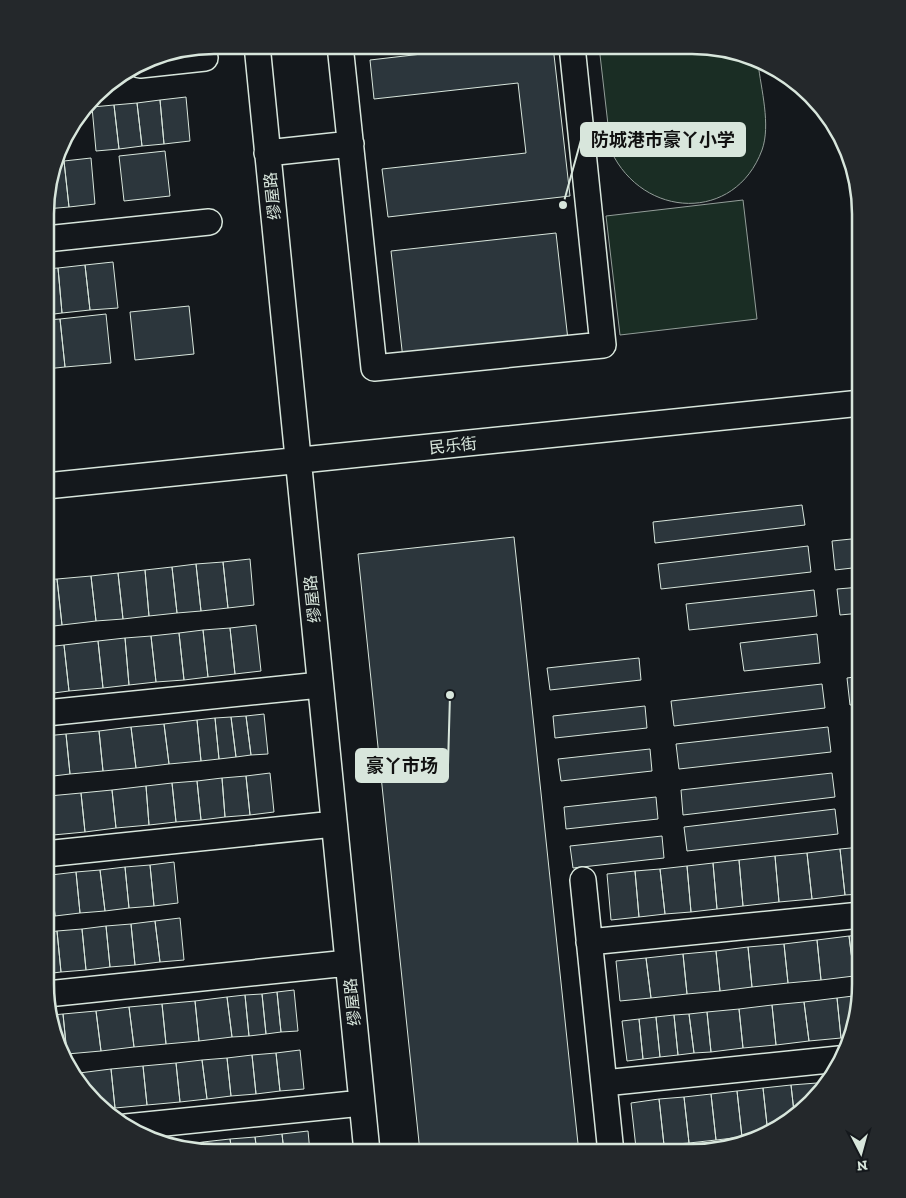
<svg xmlns="http://www.w3.org/2000/svg" width="906" height="1198" font-family="'Zilla Slab','Noto Sans SC',serif">
<style>
.garden{fill:#1a2d24;stroke:#939e99}
.building{fill:#2c363c;stroke:#d8e6dc}
.lines{fill:none;stroke-linecap:round;stroke-linejoin:round}
.minor-casing{stroke:#d8e6dc;stroke-width:28}
.minor{stroke:#14181c;stroke-width:25}
.labels{text-anchor:middle;stroke-width:4;stroke-linejoin:round;paint-order:stroke}
.street-label{font-size:16px;fill:#d8e6dc;stroke:#14181c}
.rim{fill:none;stroke:#d8e6dc;stroke-width:2.5}
.leader{fill:none;stroke:#d8e6dc;stroke-width:2}
.callout-dot{fill:#d8e6dc;stroke:#14181c;stroke-width:2}
.callout{fill:#d8e6dc;stroke:#d8e6dc;stroke-width:2}
.callout-label{font-size:18px;text-anchor:middle;font-weight:bold;fill:#111}
</style>
<rect width="100%" height="100%" fill="#14181c"/>
<!-- garden -->
<path class="garden" d="M599 46H715L758 63C761 89 771 125 762 150 735 223 643 219 611 151Z
M743 200 757 319 620 335 606 216Z"/>
<!-- building -->
<path class="building" d="M491 46H553L570 196 388 217 382 169 526 153 518 83 374 99 370 60Z
M186 97 190 141 164 144 160 100Z
M160 100 164 144 142 146 137 103Z
M137 103 142 146 119 149 114 105Z
M114 105 119 149 96 151 92 107Z
M165 151 170 196 124 201 119 156Z
M91 158 95 204 69 207 64 161Z
M64 161 69 207 46 209V191L56 162Z
M556 233 568 340 403 359 391 251Z
M113 262 118 308 90 310 85 265Z
M85 265 90 310 62 313 58 268Z
M58 268 62 313 46 315V269Z
M189 306 194 354 135 360 130 312Z
M106 314 111 363 65 367 60 319Z
M60 319 65 367 46 369V320Z
M861 491V521H856L853 492Z
M802 505 805 525 655 543 653 522Z
M514 537 579 1153 420 1152 358 554Z
M861 538V567L835 570 832 541Z
M808 546 811 572 661 589 658 564Z
M250 559 254 605 228 608 223 562Z
M223 562 228 608 201 611 196 564Z
M196 564 201 611 177 613 172 567Z
M172 567 177 613 149 616 145 570Z
M145 570 149 616 123 619 118 573Z
M118 573 123 619 96 621 91 576Z
M91 576 96 621 62 625 57 579Z
M57 579 62 625 46 627V580Z
M861 587V613L840 615 837 589Z
M814 590 817 616 689 630 686 604Z
M256 625 261 671 235 674 230 628Z
M230 628 235 674 208 677 203 630Z
M203 630 208 677 184 680 179 633Z
M179 633 184 680 156 682 151 636Z
M817 634 820 663 744 671 740 643Z
M151 636 156 682 129 685 125 638Z
M125 638 129 685 103 688 98 641Z
M98 641 103 688 69 691 64 645Z
M64 645 69 691 46 694V647Z
M639 658 641 680 550 690 547 668Z
M861 676V704L850 705 847 678Z
M822 684 825 708 674 726 671 701Z
M645 706 647 728 555 738 553 716Z
M264 714 268 754 251 755 246 716Z
M246 716 251 755 236 757 231 717Z
M231 717 236 757 219 759 215 718Z
M215 718 219 759 201 761 197 720Z
M861 719V750L856 751 852 720Z
M197 720 201 761 169 764 164 724Z
M164 724 169 764 136 768 131 727Z
M131 727 136 768 103 771 99 731Z
M828 727 831 752 679 769 676 744Z
M99 731 103 771 70 774 66 734Z
M66 734 70 774 45 777V736Z
M650 749 652 771 561 781 558 759Z
M270 773 274 812 250 815 246 776Z
M832 773 835 797 683 815 681 790Z
M246 776 250 815 225 817 222 778Z
M222 778 225 817 201 820 197 781Z
M197 781 201 820 176 822 172 783Z
M172 783 176 822 149 825 146 786Z
M146 786 149 825 116 828 112 790Z
M112 790 116 828 85 832 81 793Z
M81 793 85 832 53 835 49 796Z
M45 796H49L53 835 45 836Z
M656 797 658 819 566 829 564 807Z
M835 809 838 834 687 851 684 827Z
M662 836 664 858 573 868 570 846Z
M861 847V894L845 895 840 849Z
M840 849 845 895 812 899 807 853Z
M807 853 812 899 779 902 775 856Z
M775 856 779 902 743 906 739 860Z
M739 860 743 906 717 909 713 863Z
M174 862 178 903 154 906 150 865Z
M713 863 717 909 691 912 687 866Z
M150 865 154 906 129 908 125 867Z
M687 866 691 912 665 914 660 869Z
M125 867 129 908 105 911 100 870Z
M660 869 665 914 639 917 635 871Z
M100 870 105 911 80 913 76 872Z
M635 871 639 917 611 920 607 874Z
M76 872 80 913 55 916 51 875Z
M45 875H51L55 916 45 917Z
M180 918 184 960 160 962 155 921Z
M155 921 160 962 135 965 131 924Z
M131 924 135 965 110 967 106 926Z
M106 926 110 967 86 970 82 929Z
M82 929 86 970 61 972 57 931Z
M57 931 61 972 45 974V933Z
M861 935V975L854 976 849 936Z
M849 936 854 976 821 980 817 940Z
M817 940 821 980 788 983 784 944Z
M784 944 788 983 752 987 748 947Z
M748 947 752 987 720 991 716 951Z
M716 951 720 991 687 994 683 954Z
M683 954 687 994 651 998 646 958Z
M646 958 651 998 620 1001 616 961Z
M294 990 298 1031 281 1032 277 992Z
M277 992 281 1032 266 1034 262 994Z
M262 994 266 1034 249 1036 245 995Z
M245 995 249 1036 232 1037 227 997Z
M861 995 847 1037 841 1038 837 998Z
M227 997 232 1037 199 1041 195 1001Z
M837 998 841 1038 809 1041 804 1002Z
M195 1001 199 1041 166 1044 162 1004Z
M804 1002 809 1041 776 1045 772 1005Z
M162 1004 166 1044 134 1047 129 1007Z
M772 1005 776 1045 743 1048 739 1009Z
M129 1007 134 1047 101 1051 96 1011Z
M739 1009 743 1048 711 1052 707 1012Z
M96 1011 101 1051 67 1054 63 1014Z
M707 1012 711 1052 694 1053 689 1014Z
M63 1014 67 1054 61 1055 52 1015Z
M689 1014 694 1053 678 1055 674 1015Z
M674 1015 678 1055 660 1057 656 1017Z
M656 1017 660 1057 643 1059 639 1019Z
M639 1019 643 1059 627 1061 622 1021Z
M300 1050 304 1089 280 1091 276 1053Z
M276 1053 280 1091 256 1094 252 1055Z
M252 1055 256 1094 231 1096 227 1058Z
M227 1058 231 1096 207 1099 202 1060Z
M202 1060 207 1099 180 1102 176 1063Z
M176 1063 180 1102 147 1105 143 1066Z
M143 1066 147 1105 115 1108 111 1069Z
M111 1069 115 1108 106 1109 80 1079 79 1073Z
M817 1083 818 1091 794 1112 791 1085Z
M791 1085 794 1112 768 1134 763 1088Z
M763 1088 768 1134 742 1137 737 1091Z
M737 1091 742 1137 716 1140 711 1094Z
M711 1094 716 1140 689 1143 684 1097Z
M684 1097 689 1143 664 1145 659 1099Z
M659 1099 664 1145 636 1148 631 1103Z
M308 1131 310 1152H284L282 1134Z
M282 1134 284 1152H257L255 1137Z
M255 1137 257 1152H232L230 1139Z
M230 1139 232 1152H204L203 1142Z
M203 1142 204 1152H192L177 1146Z"/>
<g class="lines">
<defs>
<path id="minor" d="M257 45 367 1152
M340 45 374 368 603 345 572 46
M140 65 205 58
M267 153 351 144
M46 239 209 222
M46 486 861 403
M46 713 320 685
M45 854 334 824
M583 880 611 1153
M589 942 861 915
M47 994 348 963
M604 1083 839 1059
M126 1127 362 1103"/>
</defs>
<!-- minor casing -->
<use href="#minor" class="minor-casing"/>
<!-- minor -->
<use href="#minor" class="minor"/>
</g>
<g class="labels">
<!-- street labels -->
<g class="street-label">
<text transform="translate(272 196) rotate(-96)" y="6">缪屋路</text>
<text transform="translate(453 445) rotate(-6)" y="6">民乐街</text>
<text transform="translate(312 599) rotate(-96)" y="6">缪屋路</text>
<text transform="translate(352 1002) rotate(-96)" y="6">缪屋路</text>
</g>
</g>
<!-- crop -->
<path d="M0 0H906V1198H0ZM214 54H692A160 160 0 0 1 852 214V984A160 160 0 0 1 692 1144H214A160 160 0 0 1 54 984V214A160 160 0 0 1 214 54Z" fill="#24282b" fill-rule="evenodd"/>
<path class="rim" d="M214 54H692A160 160 0 0 1 852 214V984A160 160 0 0 1 692 1144H214A160 160 0 0 1 54 984V214A160 160 0 0 1 214 54Z"/>
<!-- callouts -->
<path class="leader" d="M563 205L581 140M450 695L448 765"/>
<g class="callout-dot">
<circle cx="563" cy="205" r="5"/>
<circle cx="450" cy="695" r="5"/>
</g>
<g class="callout">
<rect x="581" y="123" width="164" height="33" rx="5"/>
<rect x="356" y="749" width="92" height="33" rx="5"/>
</g>
<g class="callout-label">
<text x="663" y="146">防城港市豪丫小学</text>
<text x="402" y="772">豪丫市场</text>
</g>
<!-- north arrow -->
<g transform="translate(861 1153) rotate(174)" stroke="#14181c" stroke-width="4" paint-order="stroke">
<path d="M0-4L9 19L0 12L-9 19Z" fill="#d8e6dc"/>
<text y="-8" font-size="14" font-weight="bold" text-anchor="middle" fill="#d8e6dc">N</text>
</g>
</svg>
